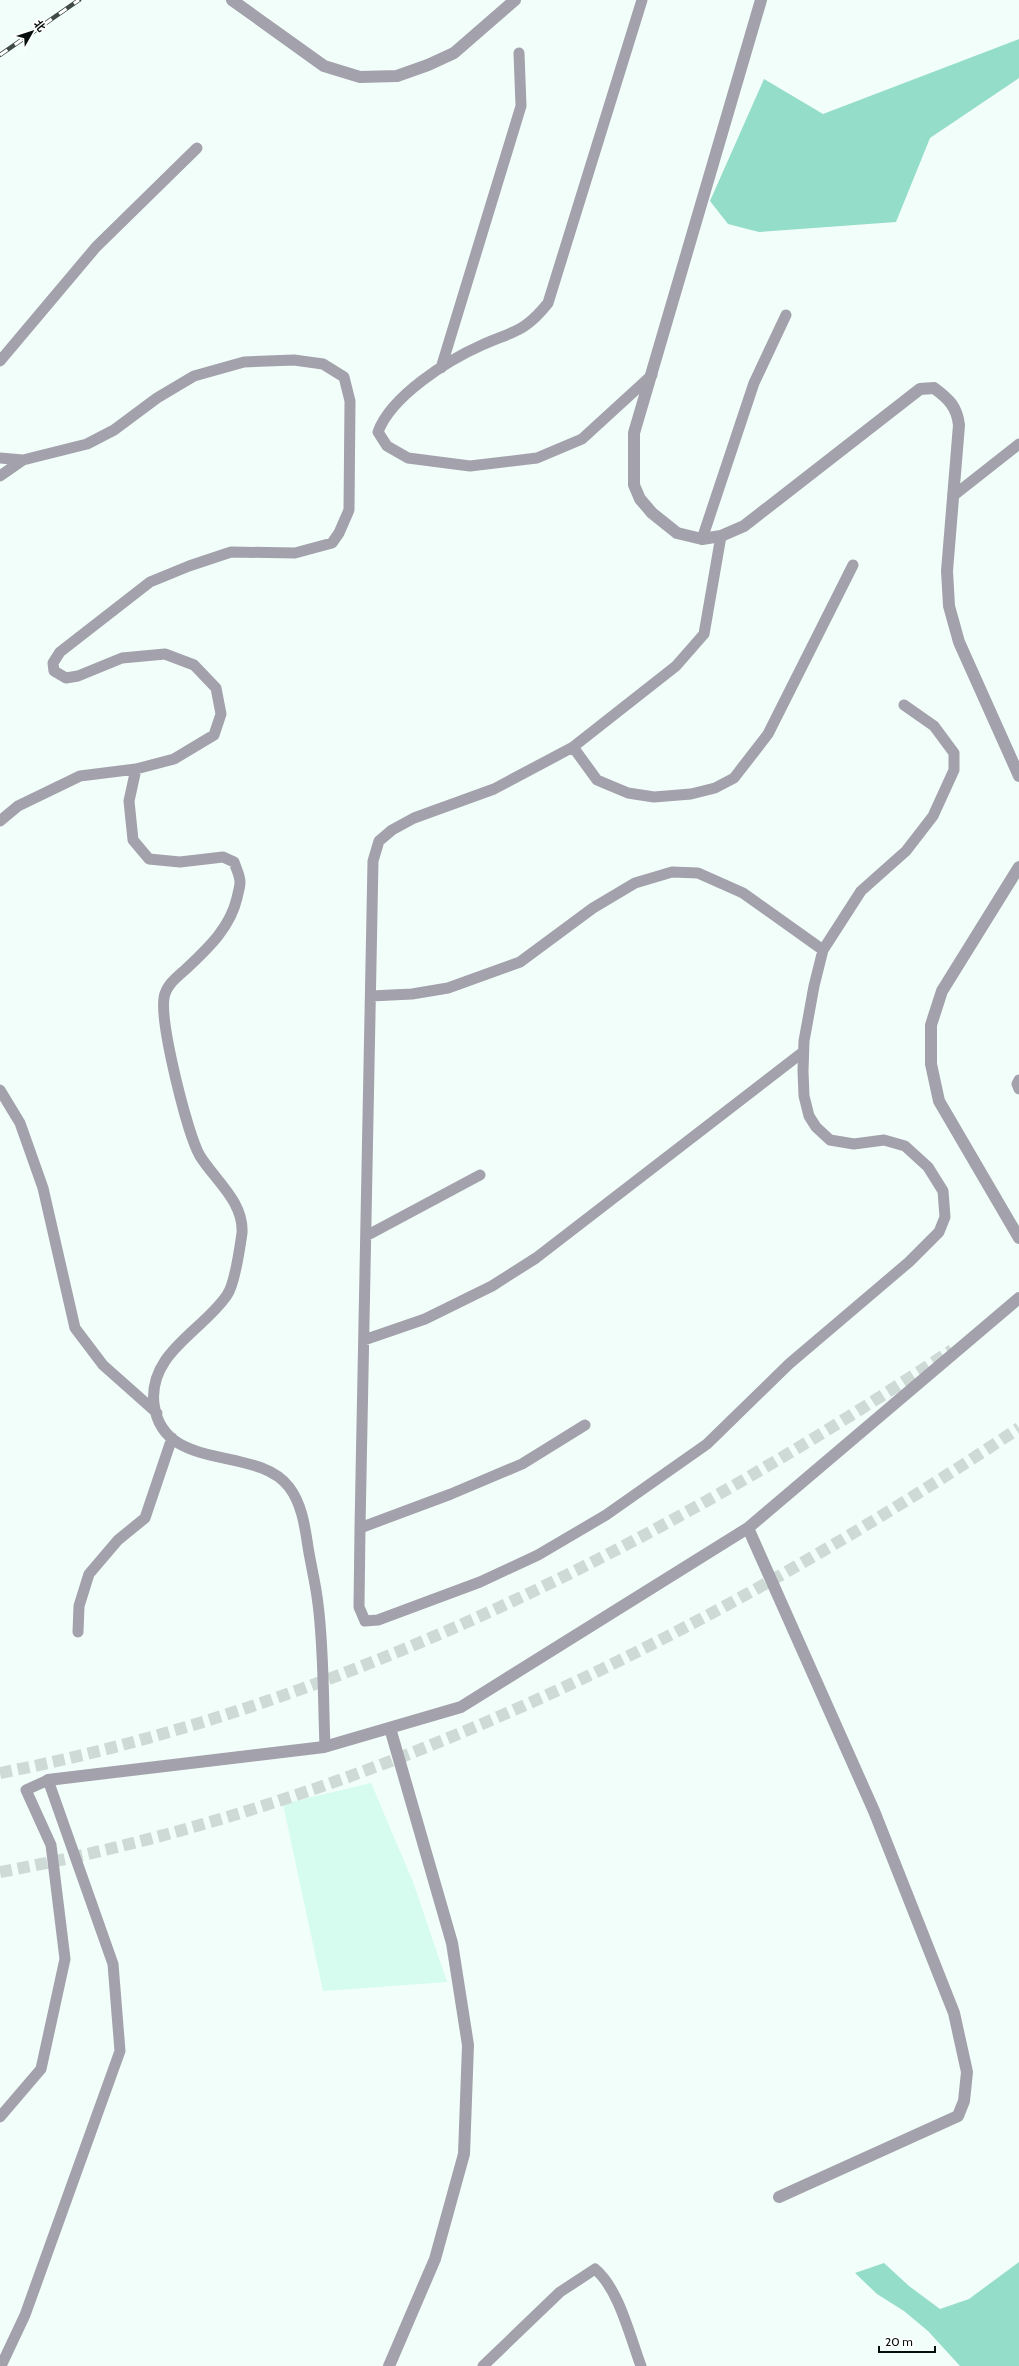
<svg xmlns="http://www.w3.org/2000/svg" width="1019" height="2366" font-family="Cabin,'Noto Sans SC',sans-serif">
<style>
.built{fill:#d5fcef}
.green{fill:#94ddc8}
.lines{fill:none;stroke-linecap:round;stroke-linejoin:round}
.secondary-tunnel{stroke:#cedad6;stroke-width:12;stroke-dasharray:12 6;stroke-linecap:butt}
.lane{stroke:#a3a1ab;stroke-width:11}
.street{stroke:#a3a1ab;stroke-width:12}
.rail-casing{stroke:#404a47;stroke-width:4.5}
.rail{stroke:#fff;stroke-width:3;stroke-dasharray:9;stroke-linecap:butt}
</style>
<rect width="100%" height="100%" fill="#f2fefa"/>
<!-- built -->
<path class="built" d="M371 1783 413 1882 447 1982 323 1991 283 1804Z"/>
<!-- green -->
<path class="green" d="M1019 39V78L930 138 896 222 759 232 728 224 710 201 764 79 823 114Z
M1019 2262V2366H960L928 2331 904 2311 877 2294 855 2273 884 2263 909 2286 940 2309 969 2299Z"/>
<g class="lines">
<!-- secondary-tunnel -->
<path class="secondary-tunnel" d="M0 1773C344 1706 662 1543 952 1350
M0 1872C368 1805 710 1634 1019 1428"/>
<!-- lane -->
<path class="lane" d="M642 0 548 303C525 332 514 331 482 345 448 360 391 396 378 432L387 446 408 458 470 466 537 458 582 439 652 375
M0 361 96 247 197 148
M441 368 521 106 519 53
M0 458 23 460
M0 476 23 460 87 444 114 430 157 398 194 376 244 362 294 360 323 364 344 377 350 401 349 510 339 533 332 543 295 553 231 552 189 566 150 582 60 652 53 663 54 671 66 678 78 676 122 658 165 654 194 665 216 688 221 714 214 735 174 759 136 769 129 801 133 840 149 859 180 862 223 857 234 862C236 868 240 876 240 882 240 887 238 893 237 898 230 928 208 948 186 969 177 977 166 985 164 998 160 1024 187 1133 200 1156 215 1180 244 1202 242 1233 240 1247 235 1284 227 1295 203 1331 148 1353 154 1404 163 1474 256 1444 289 1487 302 1504 305 1527 308 1547 311 1566 316 1585 318 1604 324 1651 323 1699 325 1746
M953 496 1019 444
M721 536 704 634 676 666 573 747 494 789 414 818 392 830 379 841 373 861 360 1528 359 1607 365 1621 378 1620 480 1582 538 1555 606 1515 707 1444 789 1364 909 1262 939 1232 945 1217 943 1191 928 1167 905 1146 884 1140 854 1144 830 1140 816 1127 809 1116 804 1096 803 1071 804 1041 814 986 823 950 861 891 906 851 933 816 954 770V753L934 726 904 705
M702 539 754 383 786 315
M573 747 597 780 628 793 654 797 691 794 715 788 734 778 768 734 853 565
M0 821 18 806 80 776 136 769
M371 996 412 994 448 988 520 962 593 908 635 883 672 872 698 873 743 893 823 950
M1019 1080 1017 1084 1019 1089
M0 1090 20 1123 43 1188 75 1328 103 1365 157 1413
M366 1236 480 1175
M364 1340 425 1319 492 1286 536 1258 803 1052
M360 1528 451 1494 522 1464 585 1425
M78 1632 79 1606 89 1574 118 1540 145 1518 172 1438
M0 2117 41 2069 65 1959 51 1845 26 1790 48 1780 113 1964 120 2051 25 2315 1 2366
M483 2366 560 2292 595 2269C619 2289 630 2337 641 2366"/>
<!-- street -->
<path class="street" d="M232 0 324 66 360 77 397 76 428 65 454 53 515 0
M761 0 634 433V485L640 499 652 513 677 533 702 539 721 536 744 526 920 389 934 388C949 399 957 407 959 425L947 571 949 606 959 642 1019 776
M1019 867 942 991 931 1025V1064L939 1101 1019 1238
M748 1528 874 1811 954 2013 967 2072 964 2101 958 2116 779 2197
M48 1780 324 1747 461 1707 748 1528 1019 1298
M389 2366 435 2259 464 2154 468 2045 452 1943 390 1728"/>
<defs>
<path id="rail" d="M0 55 79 0"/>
</defs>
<!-- rail casing -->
<use href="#rail" class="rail-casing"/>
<!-- rail -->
<use href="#rail" class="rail"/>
</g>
<!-- north arrow -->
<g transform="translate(32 32) rotate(51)" stroke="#ffffff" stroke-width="3" paint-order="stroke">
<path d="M0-3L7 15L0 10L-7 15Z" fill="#050e0c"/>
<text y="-6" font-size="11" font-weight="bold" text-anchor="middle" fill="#050e0c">北</text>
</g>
<!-- scale -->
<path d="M879 2346v6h56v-6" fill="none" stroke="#050e0c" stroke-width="2"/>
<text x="885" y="2346" font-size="12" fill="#050e0c" stroke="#ffffff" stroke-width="3" paint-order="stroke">20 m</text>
</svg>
